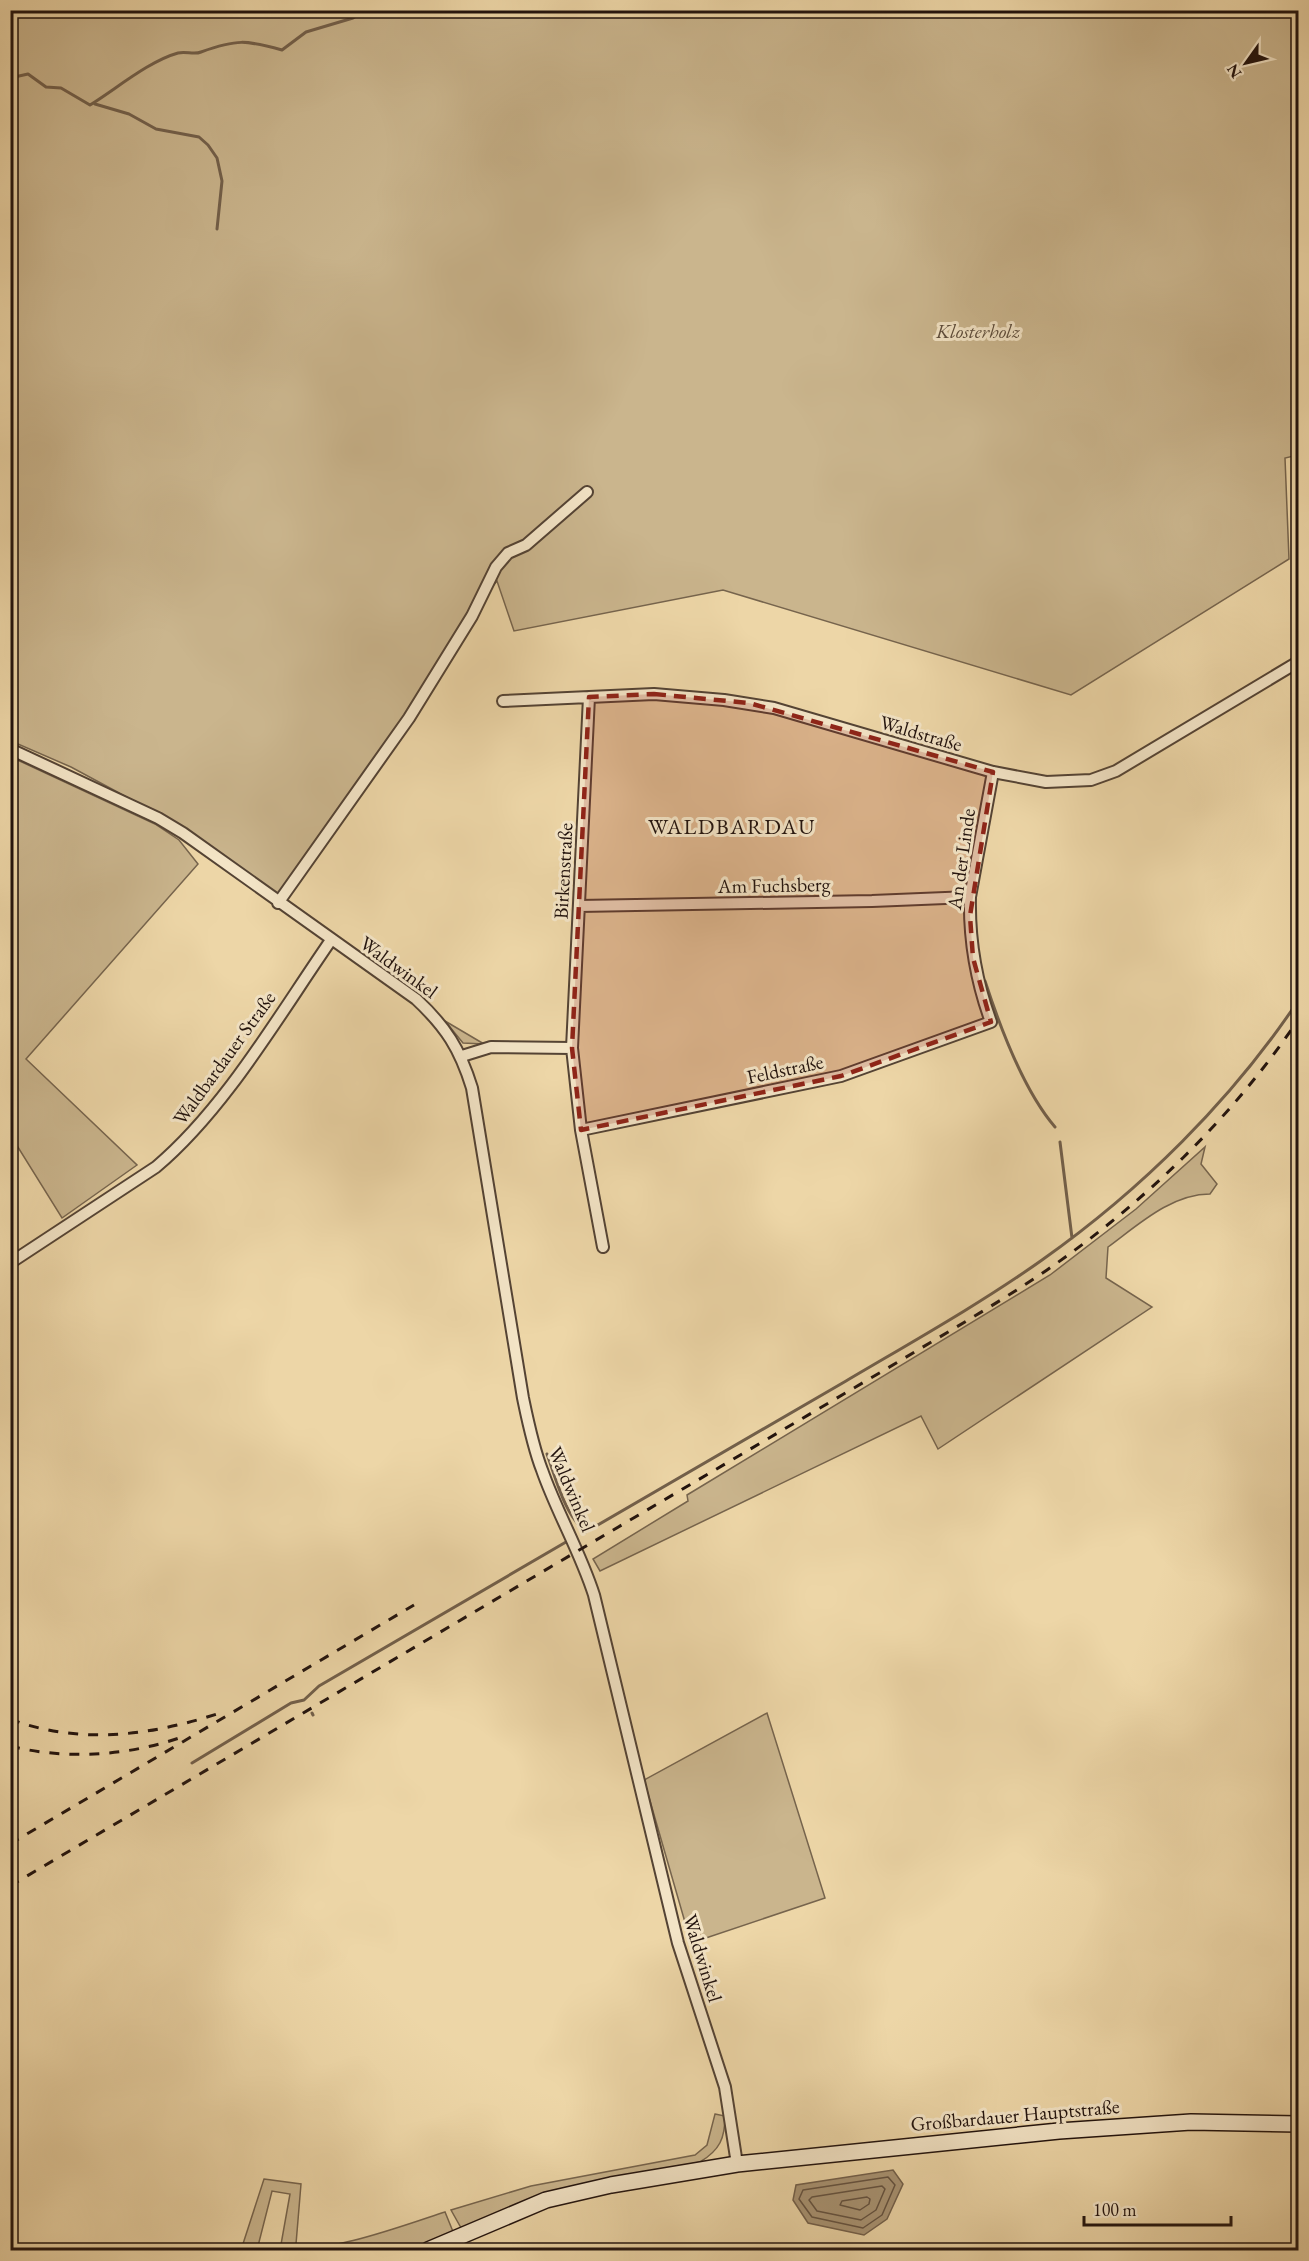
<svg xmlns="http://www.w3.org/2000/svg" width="1309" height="2261" font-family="'EB Garamond',serif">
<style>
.green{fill:#cab58d;stroke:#76644d;stroke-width:1.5}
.water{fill:#a89373;stroke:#725f4a;stroke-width:1.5}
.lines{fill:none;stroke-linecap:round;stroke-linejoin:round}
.shore{stroke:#645240;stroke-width:1.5}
.stream{stroke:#725f4a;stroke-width:3}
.street-casing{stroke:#544334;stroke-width:14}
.secondary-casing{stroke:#21120d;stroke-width:18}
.street{stroke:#f3e4c6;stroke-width:10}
.secondary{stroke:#f3e4c6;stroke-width:15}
.rail{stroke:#21120d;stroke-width:3;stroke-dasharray:10 10;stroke-linecap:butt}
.marked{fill:#8f2418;fill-opacity:0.2;stroke:#8f2418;stroke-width:4.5;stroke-dasharray:12 8;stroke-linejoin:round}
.labels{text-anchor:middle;stroke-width:6;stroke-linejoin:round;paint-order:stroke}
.park-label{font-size:20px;font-style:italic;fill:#5c4b3a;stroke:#f3e4c6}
.street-label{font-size:20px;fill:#21120d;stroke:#f3e4c6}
.quarter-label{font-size:22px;letter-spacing:1.5px;fill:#21120d;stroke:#f3e4c6}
</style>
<rect width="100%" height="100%" fill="#edd6a7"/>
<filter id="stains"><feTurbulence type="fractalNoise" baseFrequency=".00333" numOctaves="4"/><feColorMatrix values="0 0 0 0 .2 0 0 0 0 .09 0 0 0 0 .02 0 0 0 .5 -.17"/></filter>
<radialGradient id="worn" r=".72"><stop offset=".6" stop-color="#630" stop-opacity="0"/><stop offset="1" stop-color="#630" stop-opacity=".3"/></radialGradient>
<!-- green -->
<path class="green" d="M11 11H1298V455L1285 458 1289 559 1071 695 723 590 514 631 497 581 471 612 442 665 278 896 184 828 71 767 11 741Z
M11 757 155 824 179 840 198 864 26 1059 137 1165 62 1218 11 1136Z
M445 1021 484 1044 463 1043Z
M1205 1147 1201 1164 1217 1184 1210 1194C1171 1194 1138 1225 1108 1247L1106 1278 1152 1307 938 1449 921 1416 600 1571 593 1559 688 1501 687 1495 1050 1275 1136 1209Z
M767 1713 825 1898 691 1943 644 1780Z
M715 2114 725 2116C725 2138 720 2150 700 2162L545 2193 464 2229 460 2226 451 2210 531 2186 695 2155 707 2145Z
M264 2179 301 2184 296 2244C315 2259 419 2220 445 2212L454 2234 409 2250H280L290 2194 272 2191 257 2250H241Z"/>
<!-- water -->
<path class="water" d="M893 2170 903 2184 887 2219 864 2235 808 2223 793 2200 796 2185Z"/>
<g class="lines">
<!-- shore -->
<path class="shore" d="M888 2177 895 2185 882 2215 863 2228 812 2217 799 2199 803 2190Z
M882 2186 885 2189 876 2210 861 2220 817 2211 809 2200 812 2197Z
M867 2197 870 2199 869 2204 860 2210 840 2205 842 2201Z"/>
<!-- stream -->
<path class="stream" d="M10 78 28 74 46 87 61 88 90 105C116 89 149 61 178 53 186 51 194 55 201 52 237 39 246 40 282 50L306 32 353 18 365 10
M95 104 129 114 156 129 199 137 208 145 217 158 222 181 217 229
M985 981C1000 1027 1023 1090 1055 1127
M1060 1142 1072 1238
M547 1454C556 1478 565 1517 586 1531
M584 1533C671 1483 758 1432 846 1381 912 1342 980 1304 1042 1260 1141 1190 1231 1101 1298 1001
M312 1713 313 1715
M192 1763 291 1703 304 1700 319 1686 566 1542"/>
<defs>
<path id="street" d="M589 697 572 1048 581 1130 603 1247
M503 701 654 694 724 700 774 708 993 772 1046 782 1091 780 1116 771 1298 662
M10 749 158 818 183 833 416 999C446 1027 460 1049 472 1088L523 1398C528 1422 533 1447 542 1470 557 1513 580 1551 594 1595L678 1943 725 2087 737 2164
M278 903 409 718 472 616 496 567 508 553 526 545 587 492
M579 906 872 901 970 897
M462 1056 491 1047 572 1048
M581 1130 841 1076 991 1022C976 981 969 940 970 897L993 772
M10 1263 156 1167C225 1109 279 1015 331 940"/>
<path id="secondary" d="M428 2250 546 2200 611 2185 737 2164 1059 2131 1191 2122 1298 2124"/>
</defs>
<!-- street casing -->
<use href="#street" class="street-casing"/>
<!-- secondary casing -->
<use href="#secondary" class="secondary-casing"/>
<!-- street -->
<use href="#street" class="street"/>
<!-- secondary -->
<use href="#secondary" class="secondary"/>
<!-- rail -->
<path class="rail" d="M10 1719C81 1746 154 1735 223 1712
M10 1746C66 1760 128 1756 182 1737
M10 1844 414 1605
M10 1886 903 1359C951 1330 1000 1302 1047 1270 1144 1203 1232 1118 1298 1020"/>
</g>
<!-- marked area -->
<path class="marked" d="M654 694 749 703 993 772 970 916 973 958 991 1022 841 1076 581 1130 572 1048 589 697Z"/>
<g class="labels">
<!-- park labels -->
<g class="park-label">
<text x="978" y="338">Klosterholz</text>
</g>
<!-- street labels -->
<g class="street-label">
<text transform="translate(921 733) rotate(16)" y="7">Waldstraße</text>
<text transform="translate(961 859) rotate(-82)" y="7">An der Linde</text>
<text transform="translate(563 871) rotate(-87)" y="7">Birkenstraße</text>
<text transform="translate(774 885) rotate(-1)" y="7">Am Fuchsberg</text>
<text transform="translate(399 967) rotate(36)" y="7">Waldwinkel</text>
<text transform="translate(224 1058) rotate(-54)" y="7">Waldbardauer Straße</text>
<text transform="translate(785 1069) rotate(-12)" y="7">Feldstraße</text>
<text transform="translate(572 1489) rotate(67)" y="7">Waldwinkel</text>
<text transform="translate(703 1958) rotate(73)" y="7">Waldwinkel</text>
<text transform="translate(1015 2115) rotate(-5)" y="7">Großbardauer Hauptstraße</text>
</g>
<!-- quarter labels -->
<g class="quarter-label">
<text x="732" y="834">WALDBARDAU</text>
</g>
</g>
<!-- margin -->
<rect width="1309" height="2261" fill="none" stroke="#edd6a7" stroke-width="36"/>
<rect x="12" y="12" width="1285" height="2237" fill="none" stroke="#21120d" stroke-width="3"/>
<rect x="18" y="18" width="1273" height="2225" fill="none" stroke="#21120d" stroke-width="1.5"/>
<!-- north arrow -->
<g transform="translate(1246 63) rotate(236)" stroke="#f3e4c6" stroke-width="4.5" paint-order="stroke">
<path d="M0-4.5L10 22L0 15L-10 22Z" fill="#21120d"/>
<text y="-9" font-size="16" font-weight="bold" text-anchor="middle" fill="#21120d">N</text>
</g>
<!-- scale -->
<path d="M1084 2216v9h147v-9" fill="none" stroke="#21120d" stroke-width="3"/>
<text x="1093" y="2216" font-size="18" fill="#21120d" stroke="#f3e4c6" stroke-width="4.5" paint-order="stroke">100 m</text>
<rect width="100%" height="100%" filter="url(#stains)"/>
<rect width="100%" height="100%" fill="url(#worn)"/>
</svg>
